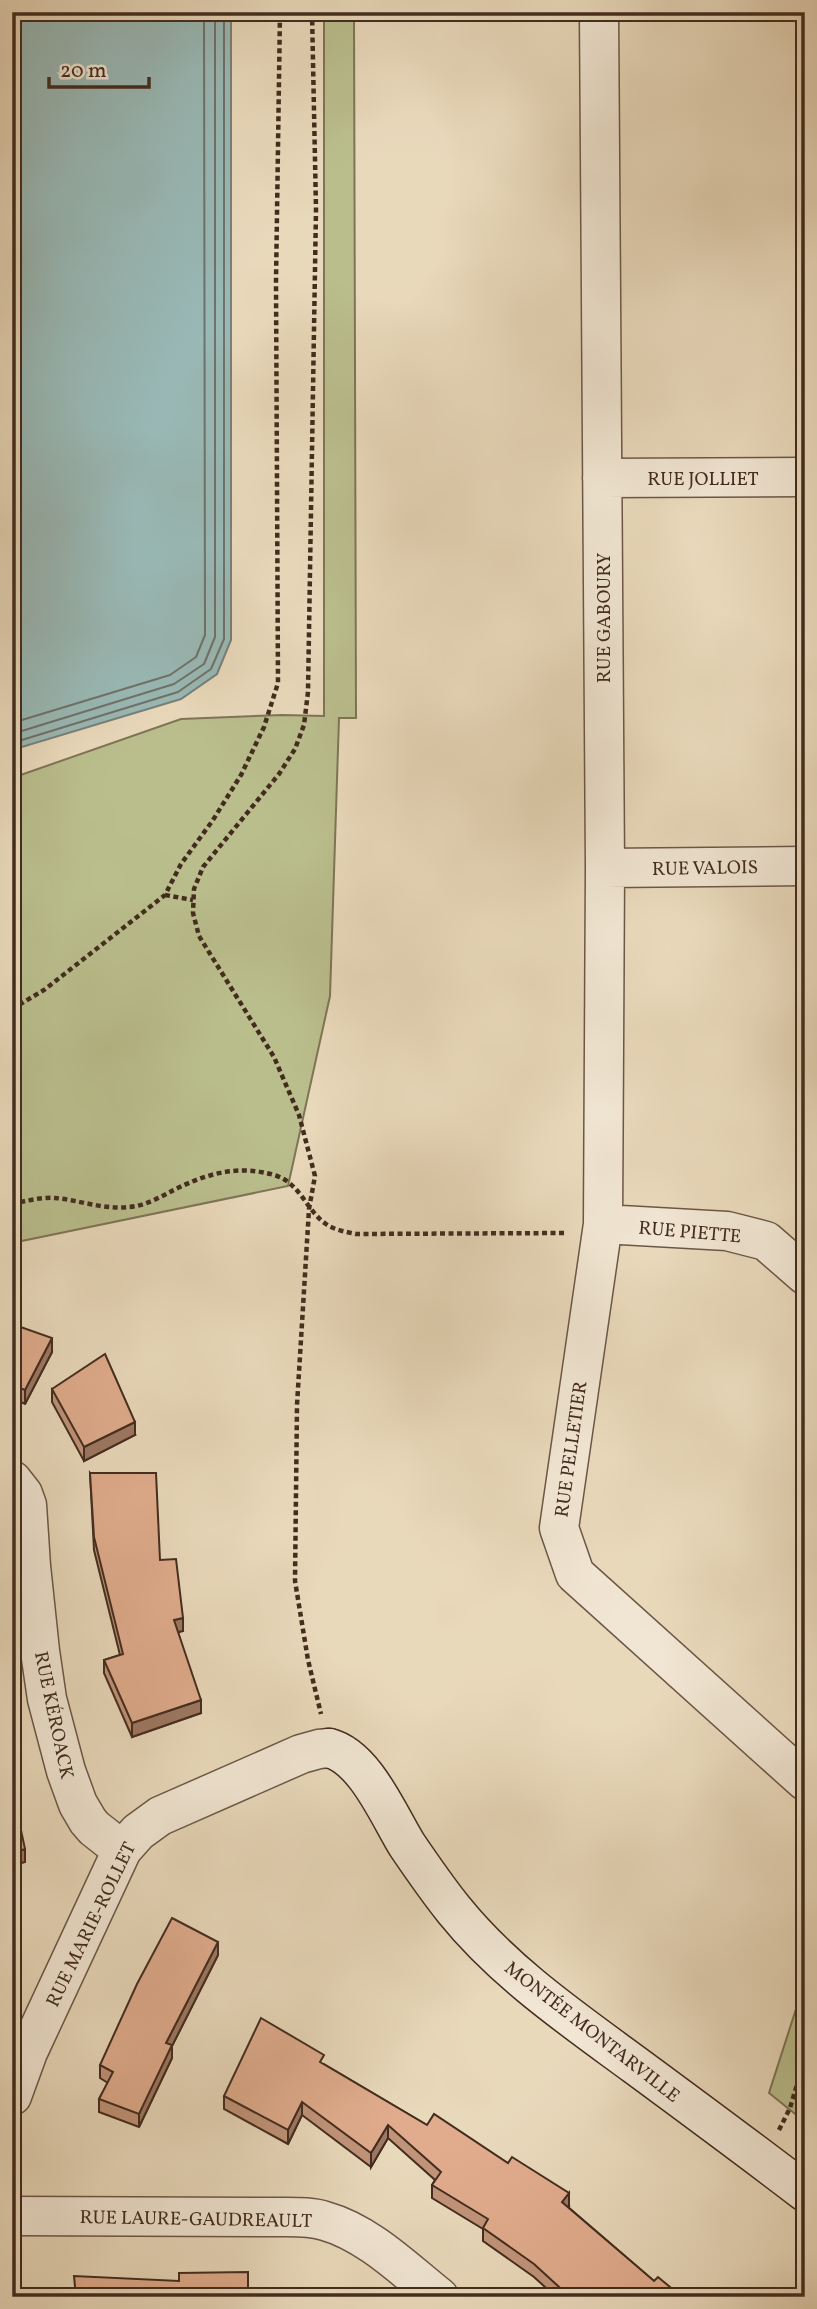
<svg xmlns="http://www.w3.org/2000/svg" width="817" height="2309" font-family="Vollkorn,serif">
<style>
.green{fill:#babe8d;stroke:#7e7556;stroke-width:2}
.water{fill:#99b9b6;stroke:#77817a;stroke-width:2}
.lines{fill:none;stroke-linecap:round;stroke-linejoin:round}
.shore{stroke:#6e726a;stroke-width:2}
.street-casing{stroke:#6c5746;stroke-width:41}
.secondary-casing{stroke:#432c1f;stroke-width:41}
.path{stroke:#432c1f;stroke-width:4.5;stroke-dasharray:5 3.5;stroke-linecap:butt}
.street{stroke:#f1e6d3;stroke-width:38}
.secondary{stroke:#f1e6d3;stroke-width:38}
.wall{fill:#c19479;stroke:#432c1f;stroke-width:2}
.shaded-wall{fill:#9d7863;stroke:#432c1f;stroke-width:2}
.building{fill:#e0ac8d;stroke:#432c1f;stroke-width:2}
.labels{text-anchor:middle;stroke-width:5;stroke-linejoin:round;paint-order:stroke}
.street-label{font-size:19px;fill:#432c1f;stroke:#f1e6d3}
</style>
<rect width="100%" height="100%" fill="#e9d9bb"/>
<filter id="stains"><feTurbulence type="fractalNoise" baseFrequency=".00286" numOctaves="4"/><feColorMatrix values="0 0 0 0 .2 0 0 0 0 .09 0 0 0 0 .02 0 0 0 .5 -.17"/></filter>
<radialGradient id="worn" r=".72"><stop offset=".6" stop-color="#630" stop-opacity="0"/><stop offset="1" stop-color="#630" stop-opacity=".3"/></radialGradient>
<!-- green -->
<path class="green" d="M324 12H354L356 718H339L330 996 288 1186 12 1243V778L181 719 282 715 324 716Z
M805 1981V2122L769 2093Z"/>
<!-- water -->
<path class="water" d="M12 12H230L231 22V640L217 674 181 699 12 750Z"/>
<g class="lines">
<!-- shore -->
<path class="shore" d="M12 723 170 675 196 657 205 635 204 12
M12 734 174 684 204 664 215 637V12
M12 743 178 692 211 669 224 639V12"/>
<defs>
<path id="street" d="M599 12 605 868 603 1224 559 1528 575 1574 805 1781
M602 478 805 477
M605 868 805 866
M603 1224 727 1231 766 1241 805 1275
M12 1480 23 1494 27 1505 31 1566 40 1651 47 1699 66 1771 78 1804 88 1821 94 1828 122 1850
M12 2096 28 2052 122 1850 138 1832 160 1816 301 1754 319 1749 329 1748
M12 2216 287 2217C300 2217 313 2217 325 2221 368 2233 405 2270 439 2297"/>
<path id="secondary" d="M329 1748C365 1757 389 1816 407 1845 422 1867 437 1889 454 1910 504 1972 571 2018 635 2065 692 2107 749 2149 805 2192"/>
</defs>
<!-- street casing -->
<use href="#street" class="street-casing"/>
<!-- secondary casing -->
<use href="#secondary" class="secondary-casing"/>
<!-- path -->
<path class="path" d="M312 12 316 209 308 692 304 725 295 749 279 774 203 867 194 889 193 913 199 936 274 1057 299 1115 315 1176 309 1209 297 1405 295 1581 308 1660 321 1714
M165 895 193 900
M12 1009 44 990 165 895 181 864 213 820 241 775 264 727 278 683 276 281 280 12
M12 1204C25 1201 41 1197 55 1198 79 1200 104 1210 129 1207 145 1206 160 1197 174 1190 207 1173 241 1164 277 1176 300 1184 307 1211 326 1224 334 1230 347 1232 356 1234L565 1233
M779 2130 790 2108 805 2058"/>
<!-- street -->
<use href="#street" class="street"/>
<!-- secondary -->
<use href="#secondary" class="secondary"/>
</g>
<!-- wall -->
<path class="wall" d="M12 1324 52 1352 25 1404 12 1398Z
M52 1389 135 1435 84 1461 52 1402Z
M90 1473 160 1560 183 1631 178 1632 201 1713 132 1737 104 1673V1660L120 1655 94 1550Z
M218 1955 172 2046V2058L139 2127 99 2112V2099L108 2083 100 2078V2065Z
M324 2064 427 2125 569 2206 568 2207 654 2281 682 2297H556L534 2277 483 2241V2229L432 2198V2185L435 2180 388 2138 371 2167 302 2115 288 2144 224 2109V2096Z"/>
<!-- shaded-wall -->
<path class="shaded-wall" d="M52 1338V1352L25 1404V1390Z
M135 1422V1435L84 1461V1447Z
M183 1618V1631L174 1633V1620Z
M201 1700V1713L132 1737V1723Z
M25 1849V1862L12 1866V1853Z
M19 1909V1923L12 1934V1921Z
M218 1942V1955L172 2046V2058L139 2127V2114L166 2043Z
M302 2102V2115L288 2144V2130Z
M388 2125V2138L371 2167V2153Z
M569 2193V2206L562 2215V2202Z"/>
<!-- building -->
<path class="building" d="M12 1324 52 1338 25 1390 12 1385Z
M105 1354 135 1422 84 1447 52 1389Z
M90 1473H156L160 1560 176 1559 183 1618 174 1620 201 1700 132 1723 104 1660 123 1654 94 1537Z
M12 1788 25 1849 12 1853Z
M12 1906 19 1909 12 1921Z
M172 1918 218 1942 166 2043 172 2045 139 2114 99 2099 113 2072 100 2065 137 1984Z
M261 2018 324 2055 320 2062 427 2125 434 2114 508 2163 512 2157 569 2193 562 2202 654 2281 658 2277 682 2297H570L534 2264 483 2228 488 2219 432 2185 441 2172 388 2125 371 2153 302 2102 288 2130 224 2096Z
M248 2272V2297H76L74 2276 179 2281V2273Z"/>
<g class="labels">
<!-- street labels -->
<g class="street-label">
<text x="703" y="485">RUE JOLLIET</text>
<text transform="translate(603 618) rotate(-90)" y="7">RUE GABOURY</text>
<text transform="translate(705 867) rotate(-1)" y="7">RUE VALOIS</text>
<text transform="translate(690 1231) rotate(5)" y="7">RUE PIETTE</text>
<text transform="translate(570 1449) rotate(-82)" y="7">RUE PELLETIER</text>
<text transform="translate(55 1715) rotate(78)" y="7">RUE KÉROACK</text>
<text transform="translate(90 1924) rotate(-64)" y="7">RUE MARIE-ROLLET</text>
<text transform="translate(593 2031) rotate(38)" y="7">MONTÉE MONTARVILLE</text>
<text transform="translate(196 2218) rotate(1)" y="7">RUE LAURE-GAUDREAULT</text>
</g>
</g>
<!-- margin -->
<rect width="817" height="2309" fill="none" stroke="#e9d9bb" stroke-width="42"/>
<rect x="14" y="14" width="789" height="2281" fill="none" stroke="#432c1f" stroke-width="3.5"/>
<rect x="21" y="21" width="775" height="2267" fill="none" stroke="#432c1f" stroke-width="2"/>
<!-- scale -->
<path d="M49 77v10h100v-10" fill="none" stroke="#432c1f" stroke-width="3.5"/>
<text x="60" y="77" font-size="21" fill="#432c1f" stroke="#f1e6d3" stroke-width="5" paint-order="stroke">20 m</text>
<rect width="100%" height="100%" filter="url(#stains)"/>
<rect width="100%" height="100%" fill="url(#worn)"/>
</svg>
